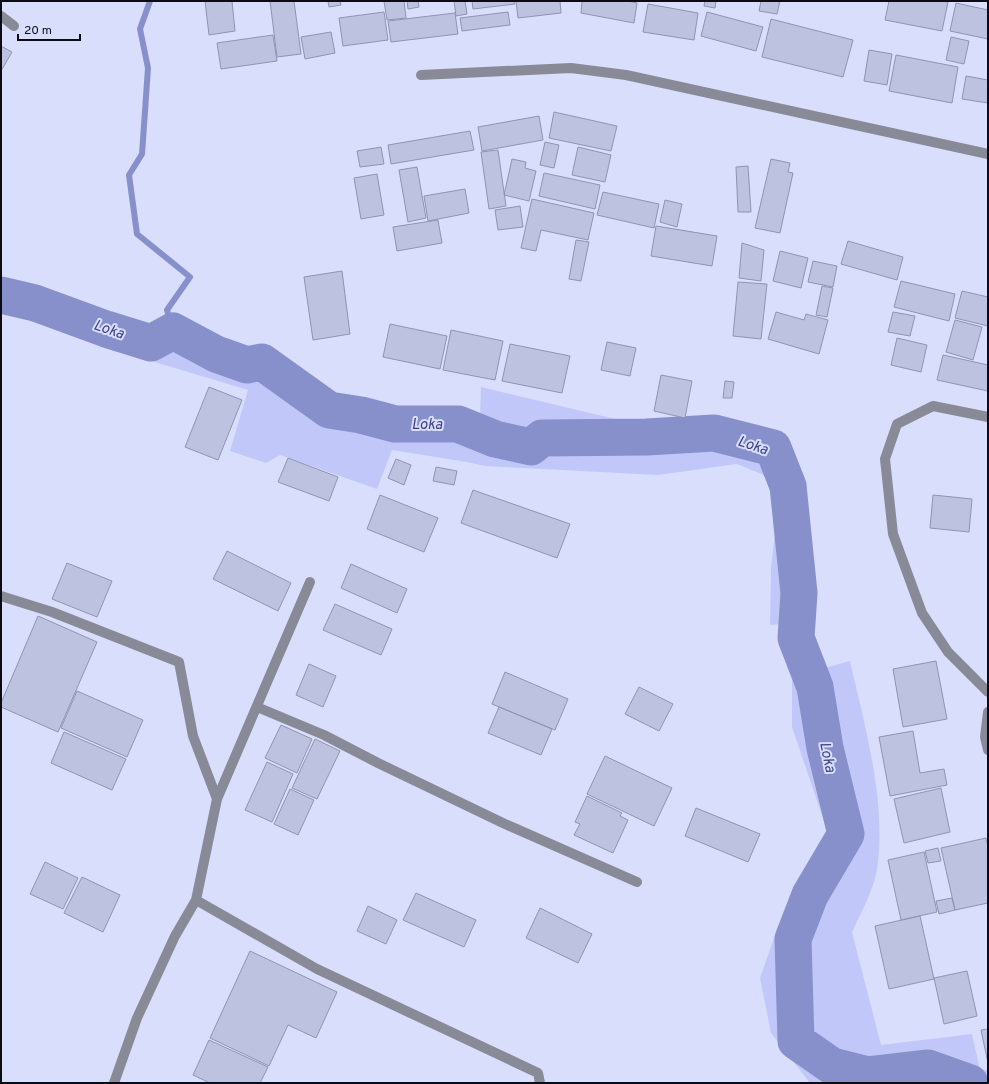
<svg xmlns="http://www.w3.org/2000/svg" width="989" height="1084" font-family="Overpass,sans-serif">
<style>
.green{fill:#c1c8f9}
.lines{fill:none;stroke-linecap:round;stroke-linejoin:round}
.stream{stroke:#8890cc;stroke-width:6}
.river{stroke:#8890cc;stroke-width:37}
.building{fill:#bdc2e0;stroke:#8f94b0}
.minor{stroke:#888b97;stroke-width:10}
.labels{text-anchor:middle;stroke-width:4;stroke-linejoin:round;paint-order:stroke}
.water-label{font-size:15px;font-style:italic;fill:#3b3e87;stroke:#d9defc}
</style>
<rect width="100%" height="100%" fill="#d9defc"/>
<!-- green -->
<path class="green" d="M158 319 189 325 243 344 283 379 323 388 389 418 480 419 481 387 611 418 689 432 733 429 773 435 791 476 805 565 810 622 770 625 771 568 779 497 769 477 737 464 658 475 485 466 467 462 392 450 377 489 280 455 266 463 230 451 248 390 148 360Z
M850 661C865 727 887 802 877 870 873 891 861 913 852 932L881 1045 972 1034 980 1070H988V1083H810L771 1033 760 978 779 924 817 872 828 833 792 727V675L814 671Z"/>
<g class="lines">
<!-- stream -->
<path class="stream" d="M150 1 140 29 148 68 142 154 129 175 137 234 190 277 167 310 173 331"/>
<!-- river -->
<path class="river" d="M1 295 35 303 106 329 151 343 173 331 216 354 247 365 262 362 329 410 361 415 395 424H458L495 439 531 447 542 438 647 437 714 433 773 448 788 486 799 593 796 638 815 687 825 748 846 834 810 895 793 939 796 1041 832 1066 868 1075 928 1068 970 1083"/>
</g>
<!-- building -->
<path class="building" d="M205 1H232L235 31 209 35Z
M270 1H294L301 54 277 57Z
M328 1H340L341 5 329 7Z
M384 1H404L406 18 387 20Z
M407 1H418L419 7 408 9Z
M454 1H465L467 14 456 16Z
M472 1H514L515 4 473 9Z
M516 1H560L561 13 518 18Z
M582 1H628L637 3 634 23 581 13Z
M705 1H716L715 8 704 6Z
M761 1H780L777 14 759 11Z
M889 1H942L948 2 942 31 885 20Z
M956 3 988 10V39L950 31Z
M648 4 698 13 694 40 643 32Z
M384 12 388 40 343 46 339 18Z
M508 12 510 25 462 31 460 18Z
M707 12 763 27 756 51 701 36Z
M455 13 458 34 391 42 388 21Z
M771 19 853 40 843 77 762 57Z
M331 32 335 53 305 59 301 37Z
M273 35 277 61 221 69 217 43Z
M951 37 969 41 964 64 946 60Z
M1 46 12 52 1 71Z
M869 50 892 54 887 85 864 81Z
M896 55 958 67 952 103 889 91Z
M966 76 988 80V103L962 99Z
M554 112 617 126 611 151 549 138Z
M539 116 543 140 482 151 478 127Z
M470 131 474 150 391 164 388 145Z
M545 142 559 145 554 168 540 165Z
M381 147 384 164 360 167 357 151Z
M578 147 611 155 605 182 572 175Z
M498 150 506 206 489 209 481 152Z
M512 159 526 162 525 168 536 171 529 201 504 195Z
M771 159 790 163 788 172 793 173 780 233 755 228Z
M748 166 751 212H738L736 167Z
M417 167 426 218 408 222 399 170Z
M544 173 600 185 595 209 539 196Z
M377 174 384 215 361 219 354 178Z
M465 189 469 213 428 221 424 196Z
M603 192 659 204 654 228 597 215Z
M532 199 594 213 588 240 541 230 536 251 521 248Z
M665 200 682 204 677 227 660 222Z
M520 206 523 227 498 230 495 210Z
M438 220 442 243 397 251 393 227Z
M656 226 717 236 712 266 651 256Z
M576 240 589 242 581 281 569 279Z
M848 241 903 257 897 280 841 264Z
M742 243 764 250 761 281 739 278Z
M780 251 808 258 801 288 773 281Z
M813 261 837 266 833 287 808 282Z
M342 271 350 334 313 340 304 277Z
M901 281 955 294 949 321 894 307Z
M738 282 767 284 761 339 733 336Z
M822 286 833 288 827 317 816 315Z
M962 291 988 297V326L955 318Z
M776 312 804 320 806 314 828 320 819 354 768 339Z
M893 312 915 316 910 336 888 332Z
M955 320 982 327 973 360 946 352Z
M390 324 447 336 440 369 383 357Z
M451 330 503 341 495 380 443 370Z
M897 338 927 345 921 372 891 365Z
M607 342 636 348 630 376 601 370Z
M510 344 570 356 562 393 502 381Z
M943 355 988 365V391L937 380Z
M661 375 692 381 685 418 654 411Z
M725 381 734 382 732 398H723Z
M209 387 242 400 218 460 185 447Z
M288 458 338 477 329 501 278 482Z
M396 459 411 465 404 485 388 478Z
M436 467 457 471 454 485 433 481Z
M473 490 570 524 557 558 461 523Z
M380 495 438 518 424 552 367 529Z
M933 495 972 499 969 532 930 528Z
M227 551 291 583 278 611 213 579Z
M67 563 112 581 97 617 52 599Z
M351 564 407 589 397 613 341 588Z
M335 604 392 629 381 655 323 630Z
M38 616 97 642 58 732 1 707V703Z
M936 661 947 719 903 727 893 669Z
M309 664 336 676 323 707 296 695Z
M505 672 568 699 555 730 492 704Z
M639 687 673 704 659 731 625 714Z
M77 691 143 720 127 757 61 728Z
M499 707 552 729 541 755 488 733Z
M281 725 312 739 297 773 265 758Z
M913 731 920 773 944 769 947 785 890 796 879 737Z
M64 732 126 759 112 790 51 763Z
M315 739 340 751 317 799 292 788Z
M605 756 672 788 654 826 587 794Z
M267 762 293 774 272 822 245 810Z
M941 788 950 832 904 843 894 799Z
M290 789 314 800 298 835 274 824Z
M587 796 622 813 620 816 628 820 613 853 574 835 580 824 575 822Z
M696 808 760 834 748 862 685 836Z
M986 838 988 847V903L955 910 941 848Z
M938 848 941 861 928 863 925 851Z
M924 852 937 912 901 920 888 860Z
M45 862 78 878 63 909 30 894Z
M82 877 120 895 103 932 64 913Z
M416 893 476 920 464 947 403 920Z
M952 898 955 910 939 914 936 901Z
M368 906 397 920 386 944 357 931Z
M540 908 592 934 578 963 526 938Z
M920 916 934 979 889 989 875 926Z
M250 951 337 992 316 1038 288 1025 269 1066 210 1038Z
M967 971 977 1016 944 1024 934 978Z
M988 1029V1063L981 1030Z
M209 1040 268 1067 260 1083H210L193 1075Z"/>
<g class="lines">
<!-- minor -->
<path class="minor" d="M1 16 14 26
M421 75 571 68 626 75 988 154
M988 417 933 406 897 424 885 459 893 534 922 613 948 652 988 692
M1 596 52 612 179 662 193 736 217 799
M257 707 324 735 378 763 505 824 637 882
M988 712 985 737 988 750
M196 900 317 969 538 1073 540 1083
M114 1083 137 1018 175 936 196 900 217 799 310 582"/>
</g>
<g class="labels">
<!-- water labels -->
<g class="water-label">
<text transform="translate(109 329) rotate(19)" y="5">Loka</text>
<text x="427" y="429">Loka</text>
<text transform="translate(753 445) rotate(18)" y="5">Loka</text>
<text transform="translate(828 757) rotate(78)" y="5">Loka</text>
</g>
</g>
<!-- border -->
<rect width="989" height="1084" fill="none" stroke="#0a0b15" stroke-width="4"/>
<!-- scale -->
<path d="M18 34v6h62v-6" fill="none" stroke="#0a0b15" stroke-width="2"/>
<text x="24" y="34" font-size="12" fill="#0a0b15" stroke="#d9defc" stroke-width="3" paint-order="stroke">20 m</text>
</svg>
